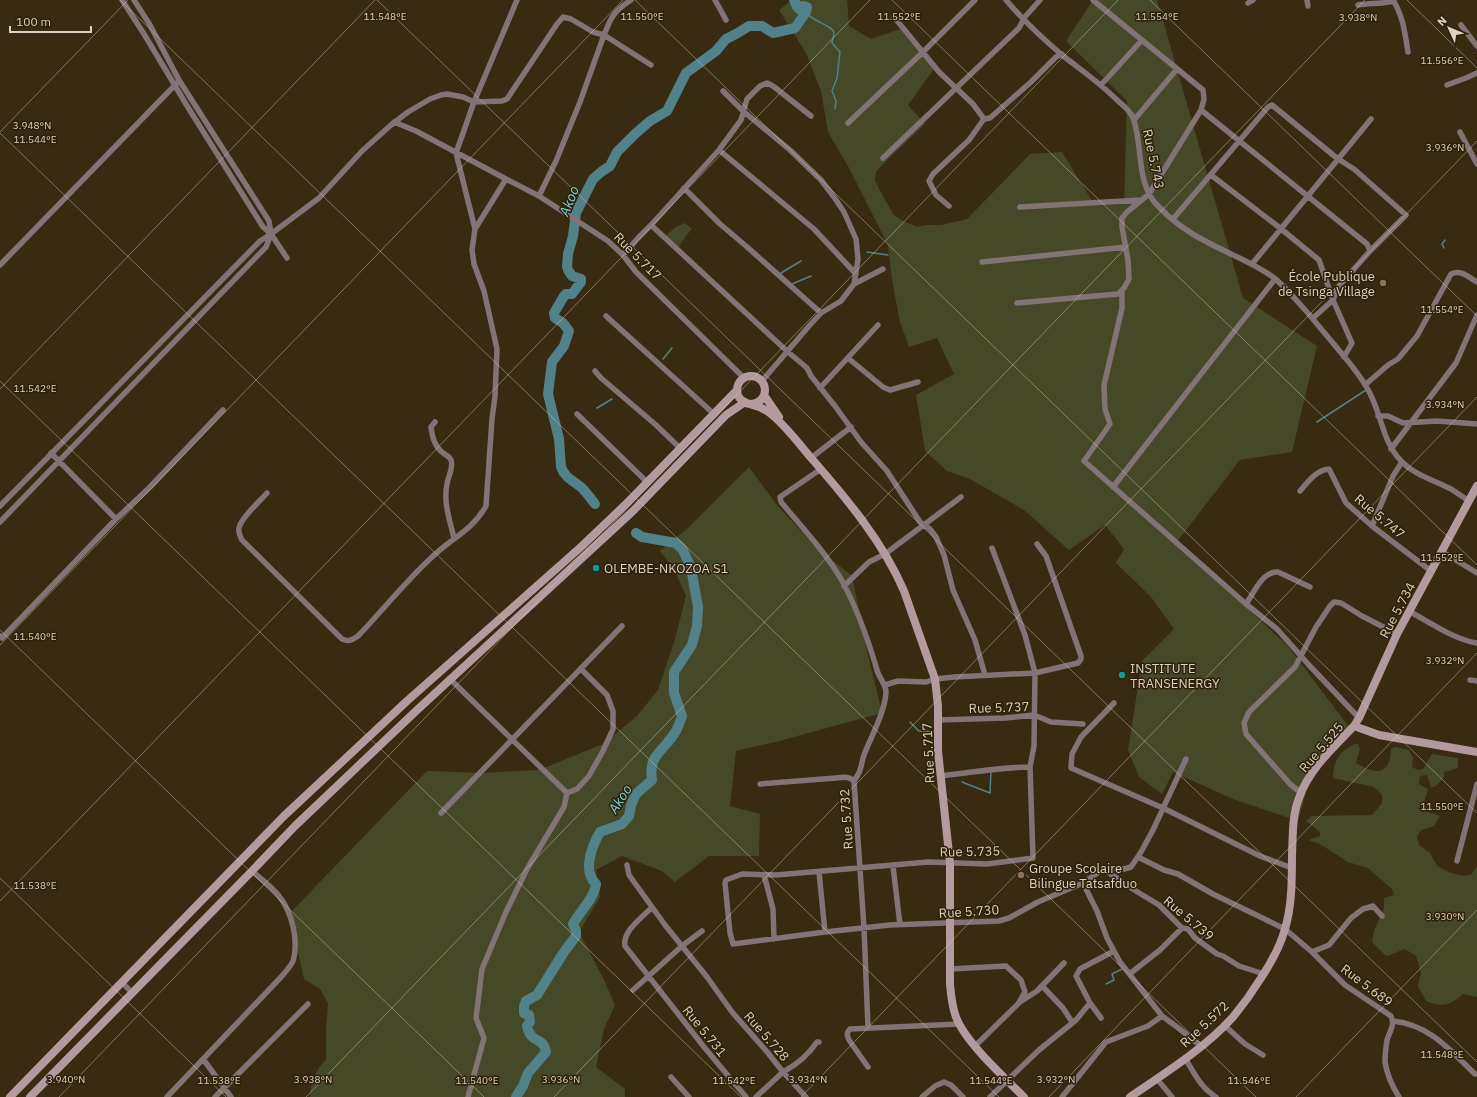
<svg xmlns="http://www.w3.org/2000/svg" width="1477" height="1097" font-family="'IBM Plex Sans',sans-serif">
<style>
.green{fill:#464928}
.lines{fill:none;stroke-linecap:round;stroke-linejoin:round}
.stream{stroke:#518189;stroke-width:1.5}
.river{stroke:#518189;stroke-width:10}
.street{stroke:#827376;stroke-width:5.5}
.secondary{stroke:#b29a9f;stroke-width:8}
.ticks{fill:none;stroke:#d9d1c2;stroke-width:1;stroke-opacity:0.45}
.education-dot{fill:#8d6e63;stroke:#2e2108;stroke-width:1.5}
.culture-dot{fill:#0f9aa8;stroke:#2e2108;stroke-width:1.5}
.labels{text-anchor:middle;stroke-width:3;stroke-linejoin:round;paint-order:stroke}
.street-label{font-size:13px;fill:#d9d1c2;stroke:#2e2108}
.poi-label{font-size:13px;fill:#d9d1c2;stroke:#2e2108;text-anchor:start}
.water-label{font-size:14px;font-style:italic;fill:#7dd1de;stroke:#2e2108}
.ticks-label{font-size:10px;text-anchor:middle;fill:#d9d1c2;stroke:#2e2108;stroke-width:3;stroke-linejoin:round;paint-order:stroke}
</style>
<rect width="100%" height="100%" fill="#382b12"/>
<!-- green -->
<path class="green" d="M792 0H847L849 26 871 39 900 29 934 69 908 105 925 124 876 171 875 181 893 214 901 220 917 227 927 225H941L967 219 1030 154 1062 152 1094 204H1124L1127 101 1066 41 1093 0H1157L1243 298 1317 346 1292 452 1240 460 1176 543 1287 645 1352 731 1329 754 1308 786 1298 821 1233 799 1173 772 1162 794 1139 777 1128 750 1142 661 1174 629 1151 597 1116 563 1124 549 1105 525 1069 550 1024 510 970 479 947 471 925 451 916 395 954 374 937 338 909 347 900 322 892 280 888 245 849 168 828 132 821 91 806 53 779 10Z
M685 223 692 229 685 237 679 247 676 246 664 237 676 227Z
M749 467 776 504 817 548 852 576 868 655 882 713 779 741 736 751 730 806 760 814 759 856H709L675 882 662 871 622 856 596 870 600 897 579 932 604 980 615 1005 604 1029 596 1067 625 1089V1097H310C311 1082 315 1070 326 1060V1028L328 1003 320 989 304 979 289 914 427 771 481 773 539 770 603 744 637 716 658 690 674 642 686 596 674 569 660 551 688 528Z
M1355 744H1358L1360 749 1356 763C1375 775 1391 776 1391 748L1396 747 1409 750 1413 758 1412 767 1418 770 1423 769 1432 754 1458 758V768L1444 772V777L1435 787H1431L1427 775 1420 776 1419 784 1428 789 1424 803 1418 809 1440 816 1434 826 1421 830 1417 837 1419 845 1430 853 1437 866 1451 873 1463 876 1471 875 1477 867V997L1463 994C1450 1005 1444 1008 1426 1001L1418 986 1421 973 1416 956 1405 949 1387 956 1385 955 1372 942 1374 931 1384 908V898L1394 895 1392 889 1368 868 1348 862 1320 844 1308 840 1320 836V832L1306 821 1311 816 1372 815 1382 803V795L1374 787 1333 778C1333 761 1339 752 1355 744Z"/>
<g class="lines">
<!-- stream -->
<path class="stream" d="M806 12C812 22 833 25 834 33 834 36 832 40 832 43L840 52 837 78 832 91 836 101 835 109
M1444 248 1442 244 1445 240
M867 252 888 255
M781 273 801 261
M792 284 811 276
M663 359 672 348
M597 408 612 399
M1317 422 1366 390
M910 722 919 731 936 732
M962 782 990 793 991 771
M1106 984 1114 980 1112 974 1122 969"/>
<!-- river -->
<path class="river" d="M595 504C591 499 587 493 582 488 574 481 565 478 561 467L559 439 548 394 552 362 564 346 569 331 563 323 555 318 554 313 564 296 566 294H572L581 282V279L572 276 568 270 567 266 568 254 573 236 576 213 593 179 601 172 610 166 617 152 635 134 650 121 667 111 686 73 716 51 726 39 736 34 749 26H762L773 33 795 28 806 12 807 7 803 6 799 9 797 7 794 0
M516 1097 523 1086 528 1073 546 1052C543 1035 531 1045 527 1026L530 1022 529 1015 524 1013V1006L526 1001 537 995 564 952 576 936V931L573 924C580 911 594 899 596 884 582 871 592 846 600 832L622 824 629 816 631 805 636 794 652 780C648 755 662 753 674 734 678 729 680 722 682 716L674 693V672L692 645 697 626 698 607 691 568 683 550 676 543 642 537 636 533"/>
<!-- street -->
<path class="street" d="M122 0 144 34 189 109 263 227 271 234 287 258
M715 0 726 20
M1006 0C1023 20 1042 38 1062 55 1081 70 1100 83 1117 100 1121 104 1127 108 1130 113 1134 117 1135 123 1136 129 1142 154 1138 187 1158 206 1172 221 1189 233 1207 242 1229 254 1252 262 1273 277 1282 284 1290 293 1298 302 1310 315 1321 329 1333 343 1345 358 1358 372 1367 388 1382 412 1381 441 1402 462 1416 476 1434 480 1451 489 1457 493 1463 497 1469 501
M1093 0 1203 90 1204 99 1201 110 1367 244 1370 251 1338 287 1333 300 1313 318
M1307 0 1308 6
M1393 0C1403 16 1405 33 1408 52
M1248 3 1253 0
M1358 5C1370 3 1382 4 1394 1
M894 17 939 72 973 104 984 119
M1461 25 1477 46
M1101 85 1142 40
M1447 85 1466 78 1477 73
M723 91 743 111 790 150 821 180 834 197 844 212 856 239 858 259 854 284 841 301 821 313 809 326 762 381
M1134 120 1177 69
M394 122 416 131 506 179
M848 123 923 52 975 0
M1460 132 1477 164
M719 150 814 229 856 274
M883 158 1019 28 1024 18 1040 0
M1211 175 1280 228 1319 260 1333 300 1352 343 1344 357
M684 188 720 224 746 246 821 313
M539 196 556 161 580 102 604 35 651 65
M949 206 936 195 929 181 933 174 969 140 984 119 990 118 1031 82 1056 57 1062 54
M1020 207 1141 200
M1173 219 1268 107 1272 105 1338 159 1354 169 1406 215 1370 251
M651 225 788 352 807 368 811 376 835 406 861 442 887 471 920 522 930 529 936 537 944 555 953 590 975 640 985 675
M475 229 506 179 539 196 608 241 623 255 636 272 744 378
M623 255 638 238 651 225 719 150 741 120 747 99 760 86 767 83 773 86 811 116
M982 262 1126 247
M1252 264 1371 119
M0 265 177 83
M854 284 883 269
M1122 290V308L1104 385 1105 409 1110 424 1084 461 1246 604 1277 629 1308 664 1359 718
M1017 303 1118 294 1124 288 1129 279 1128 260 1122 227V218L1127 212 1149 194 1201 110
M606 316 714 414
M848 358 883 387 890 390 918 382
M595 371 601 378 656 425 681 449
M1365 385 1388 365 1398 359 1417 336 1451 274C1461 269 1468 277 1477 282
M820 388 878 325
M577 414 647 482
M1378 416H1388L1403 423 1437 421 1477 424
M435 422 431 427C432 436 434 446 442 452 445 455 450 456 451 460 454 468 448 476 447 484 443 502 450 521 454 538
M1391 449 1456 363 1477 315
M51 453 116 519
M811 458 851 427
M821 469 780 497 781 502C801 526 826 553 841 579 857 608 868 639 877 670 879 678 886 684 886 692 885 712 871 737 864 755 862 760 862 765 860 770 859 774 856 778 854 781
M1113 487 1275 279
M1300 491C1308 482 1316 470 1329 469L1346 503 1372 526 1431 571
M267 493C259 502 241 518 239 528 238 533 240 536 242 540L342 639C349 642 352 640 358 636 383 610 405 582 431 558 451 538 472 531 486 506L492 419 495 396 497 349 484 291 474 264 472 250 475 229 456 153 474 102 517 0
M0 506 260 241 271 234 319 198 362 151 391 125 408 112 430 99 441 95 447 94 463 97 474 102 502 101 507 99 557 24 563 17 571 19 593 32 604 35C611 17 614 11 631 0
M0 522 266 247 271 234 269 221 179 80 150 25 134 0
M1372 526 1393 476 1402 462
M992 548 1025 635 1035 673 1034 746 1030 767
M1441 551 1477 573
M844 586 869 562 885 554 961 497
M1246 604C1254 593 1262 571 1278 572L1310 587
M1409 611C1429 622 1455 640 1477 643
M0 636 2 638 116 519 149 488 223 410
M450 679 567 793
M1470 680 1477 681
M885 685 898 681 926 682 935 679 954 677 1035 673 1078 663 1081 659V656L1046 556 1037 544
M1114 703 1081 737 1072 754 1071 768 1163 808 1260 856 1292 868
M938 720 1005 718 1034 715 1051 722 1083 724
M940 776C970 773 1000 767 1030 767L1033 858 987 864 928 862 776 875 742 874 726 880 725 883 730 933 733 944 825 932 890 925 999 921 1009 918 1038 902 1083 883 1097 911 1107 938 1120 962 1162 1016 1177 1027 1201 1046
M760 784 836 778C843 777 849 776 854 781L864 928 868 1027
M567 793 577 789 589 776 603 751 613 729V711L607 695 581 669
M1301 793 1290 784 1246 734 1244 723 1249 712 1295 667 1316 627 1330 606 1334 602 1341 603 1362 616 1397 634
M441 813 622 626
M1138 857 1164 870 1178 874 1213 894 1285 929 1312 952 1345 985 1391 1016C1395 1025 1390 1031 1387 1040 1386 1046 1385 1056 1385 1062 1387 1075 1392 1086 1399 1097
M1457 861 1477 784
M627 865 629 875 665 925 707 977 732 1012 768 1053 783 1072 756 1097
M893 866 900 925
M1105 870 1131 888 1159 905 1182 928 1188 929 1195 938 1217 954 1223 956 1239 966 1264 974
M819 872 825 932
M764 875 773 909 774 939
M1083 883 1099 872 1109 868 1124 869 1131 867 1141 852 1153 830 1186 759
M652 907C643 917 622 931 625 946L704 1047 746 1097
M1312 952 1329 945 1351 918 1363 909 1373 906 1382 916
M950 969 1006 966 1021 980 1025 992 1018 1004 975 1046
M1130 975 1132 972 1160 950 1182 928
M122 982 132 993
M1042 986 1063 1008 1072 1022
M633 990 682 946 702 931
M1020 1002 1037 991 1064 963
M1101 1018 1090 1003 1076 976 1080 969 1114 951
M1393 1021C1430 1025 1450 1050 1475 1074
M1224 1025 1245 1044 1263 1055
M1185 1058C1194 1073 1201 1088 1216 1097
M203 1059 231 1097
M868 1067 849 1040C847 1035 846 1033 850 1029L959 1024
M671 1077 689 1097
M1157 1079 1172 1097
M167 1097 282 976C286 971 291 966 293 961 299 941 292 912 279 896 272 887 261 879 252 871
M215 1097 308 1004
M468 1097 484 1038 476 1018 482 969 506 912 527 869 564 807 567 793
M806 1097 783 1072C796 1065 809 1054 817 1042H819
M922 1097 935 1086 944 1082 951 1085 963 1097
M990 1097 1039 1050 1076 1020 1090 1003
M1062 1097 1106 1042 1148 1026 1162 1016"/>
<!-- secondary -->
<path class="secondary" d="M737 390a14 14 0 1 1 28 0a14 14 0 1 1-28 0Z
M764 395 779 417
M750 404C758 406 765 409 771 414 787 427 799 444 812 459 847 499 883 542 904 591L935 679 938 706V751L950 863V984C951 995 952 1007 956 1017 965 1042 1005 1078 1024 1097
M1354 726 1359 718 1397 634 1477 486
M10 1097 284 816 407 701 582 546 626 504 737 390
M30 1097 252 871 295 826 416 711 633 511 726 415 745 402
M1130 1097C1165 1073 1204 1049 1233 1017 1243 1005 1253 991 1261 978 1271 963 1280 947 1285 929 1292 906 1292 879 1292 854 1293 835 1292 816 1299 798 1309 769 1334 747 1354 726L1379 735 1477 752"/>
</g>
<!-- ticks -->
<path class="ticks" d="M120 0 1256 1097M377 0 1477 1062M635 0 1477 813M892 0 1477 565M1150 0 1477 316M1407 0 1477 68M0 132 128 0M0 133 999 1097M0 381 741 1097M0 389 375 0M0 630 484 1097M0 645 623 0M0 878 226 1097M0 901 870 0M59 1097 1118 0M306 1097 1365 0M554 1097 1477 141M801 1097 1477 397M1049 1097 1477 653M1296 1097 1477 910"/>
<!-- markers -->
<g class="education-dot">
<circle cx="1383" cy="283" r="4"/>
<circle cx="1021" cy="875" r="4"/>
</g>
<g class="culture-dot">
<circle cx="596" cy="568" r="4"/>
<circle cx="1122" cy="675" r="4"/>
</g>
<g class="labels">
<!-- street labels -->
<g class="street-label">
<text transform="translate(1154 159) rotate(78)" y="5">Rue 5.743</text>
<text transform="translate(638 256) rotate(45)" y="5">Rue 5.717</text>
<text transform="translate(1380 516) rotate(40)" y="5">Rue 5.747</text>
<text transform="translate(1397 610) rotate(-62)" y="5">Rue 5.734</text>
<text transform="translate(999 707) rotate(-2)" y="5">Rue 5.737</text>
<text transform="translate(1321 747) rotate(-50)" y="5">Rue 5.525</text>
<text transform="translate(928 753) rotate(-93)" y="5">Rue 5.717</text>
<text transform="translate(846 819) rotate(-94)" y="5">Rue 5.732</text>
<text transform="translate(970 851) rotate(-1)" y="5">Rue 5.735</text>
<text transform="translate(969 911) rotate(-4)" y="5">Rue 5.730</text>
<text transform="translate(1189 918) rotate(40)" y="5">Rue 5.739</text>
<text transform="translate(1367 985) rotate(37)" y="5">Rue 5.689</text>
<text transform="translate(1204 1024) rotate(-43)" y="5">Rue 5.572</text>
<text transform="translate(705 1031) rotate(51)" y="5">Rue 5.731</text>
<text transform="translate(767 1036) rotate(49)" y="5">Rue 5.728</text>
</g>
<!-- poi labels -->
<g class="poi-label">
<text x="1375" y="281" text-anchor="end">École Publique<tspan x="1375" dy="15">de Tsinga Village</tspan></text>
<text x="604" y="573">OLEMBE-NKOZOA S1</text>
<text x="1130" y="673">INSTITUTE<tspan x="1130" dy="15">TRANSENERGY</tspan></text>
<text x="1029" y="873">Groupe Scolaire<tspan x="1029" dy="15">Bilingue Tatsafduo</tspan></text>
</g>
<!-- water labels -->
<g class="water-label">
<text transform="translate(569 201) rotate(-69)" y="5">Akoo</text>
<text transform="translate(620 799) rotate(-58)" y="5">Akoo</text>
</g>
</g>
<g class="ticks-label">
<text x="385" y="20">11.548°E</text>
<text x="642" y="20">11.550°E</text>
<text x="899" y="20">11.552°E</text>
<text x="1157" y="20">11.554°E</text>
<text x="1358" y="21">3.938°N</text>
<text x="1442" y="64">11.556°E</text>
<text x="32" y="129">3.948°N</text>
<text x="35" y="143">11.544°E</text>
<text x="1445" y="151">3.936°N</text>
<text x="1442" y="313">11.554°E</text>
<text x="35" y="392">11.542°E</text>
<text x="1445" y="408">3.934°N</text>
<text x="1442" y="561">11.552°E</text>
<text x="35" y="640">11.540°E</text>
<text x="1445" y="664">3.932°N</text>
<text x="1442" y="810">11.550°E</text>
<text x="35" y="889">11.538°E</text>
<text x="1445" y="920">3.930°N</text>
<text x="1442" y="1058">11.548°E</text>
<text x="66" y="1083">3.940°N</text>
<text x="313" y="1083">3.938°N</text>
<text x="561" y="1083">3.936°N</text>
<text x="808" y="1083">3.934°N</text>
<text x="1056" y="1083">3.932°N</text>
<text x="219" y="1084">11.538°E</text>
<text x="477" y="1084">11.540°E</text>
<text x="734" y="1084">11.542°E</text>
<text x="991" y="1084">11.544°E</text>
<text x="1249" y="1084">11.546°E</text>
</g>
<!-- north arrow -->
<g transform="translate(1449 28) rotate(314)" stroke="#2e2108" stroke-width="3" paint-order="stroke">
<path d="M0-3L7 15L0 10L-7 15Z" fill="#d9d1c2"/>
<text y="-6" font-size="11" font-weight="bold" text-anchor="middle" fill="#d9d1c2">N</text>
</g>
<!-- scale -->
<path d="M10 26v6h81v-6" fill="none" stroke="#d9d1c2" stroke-width="2"/>
<text x="16" y="26" font-size="12" fill="#d9d1c2" stroke="#2e2108" stroke-width="3" paint-order="stroke">100 m</text>
</svg>
